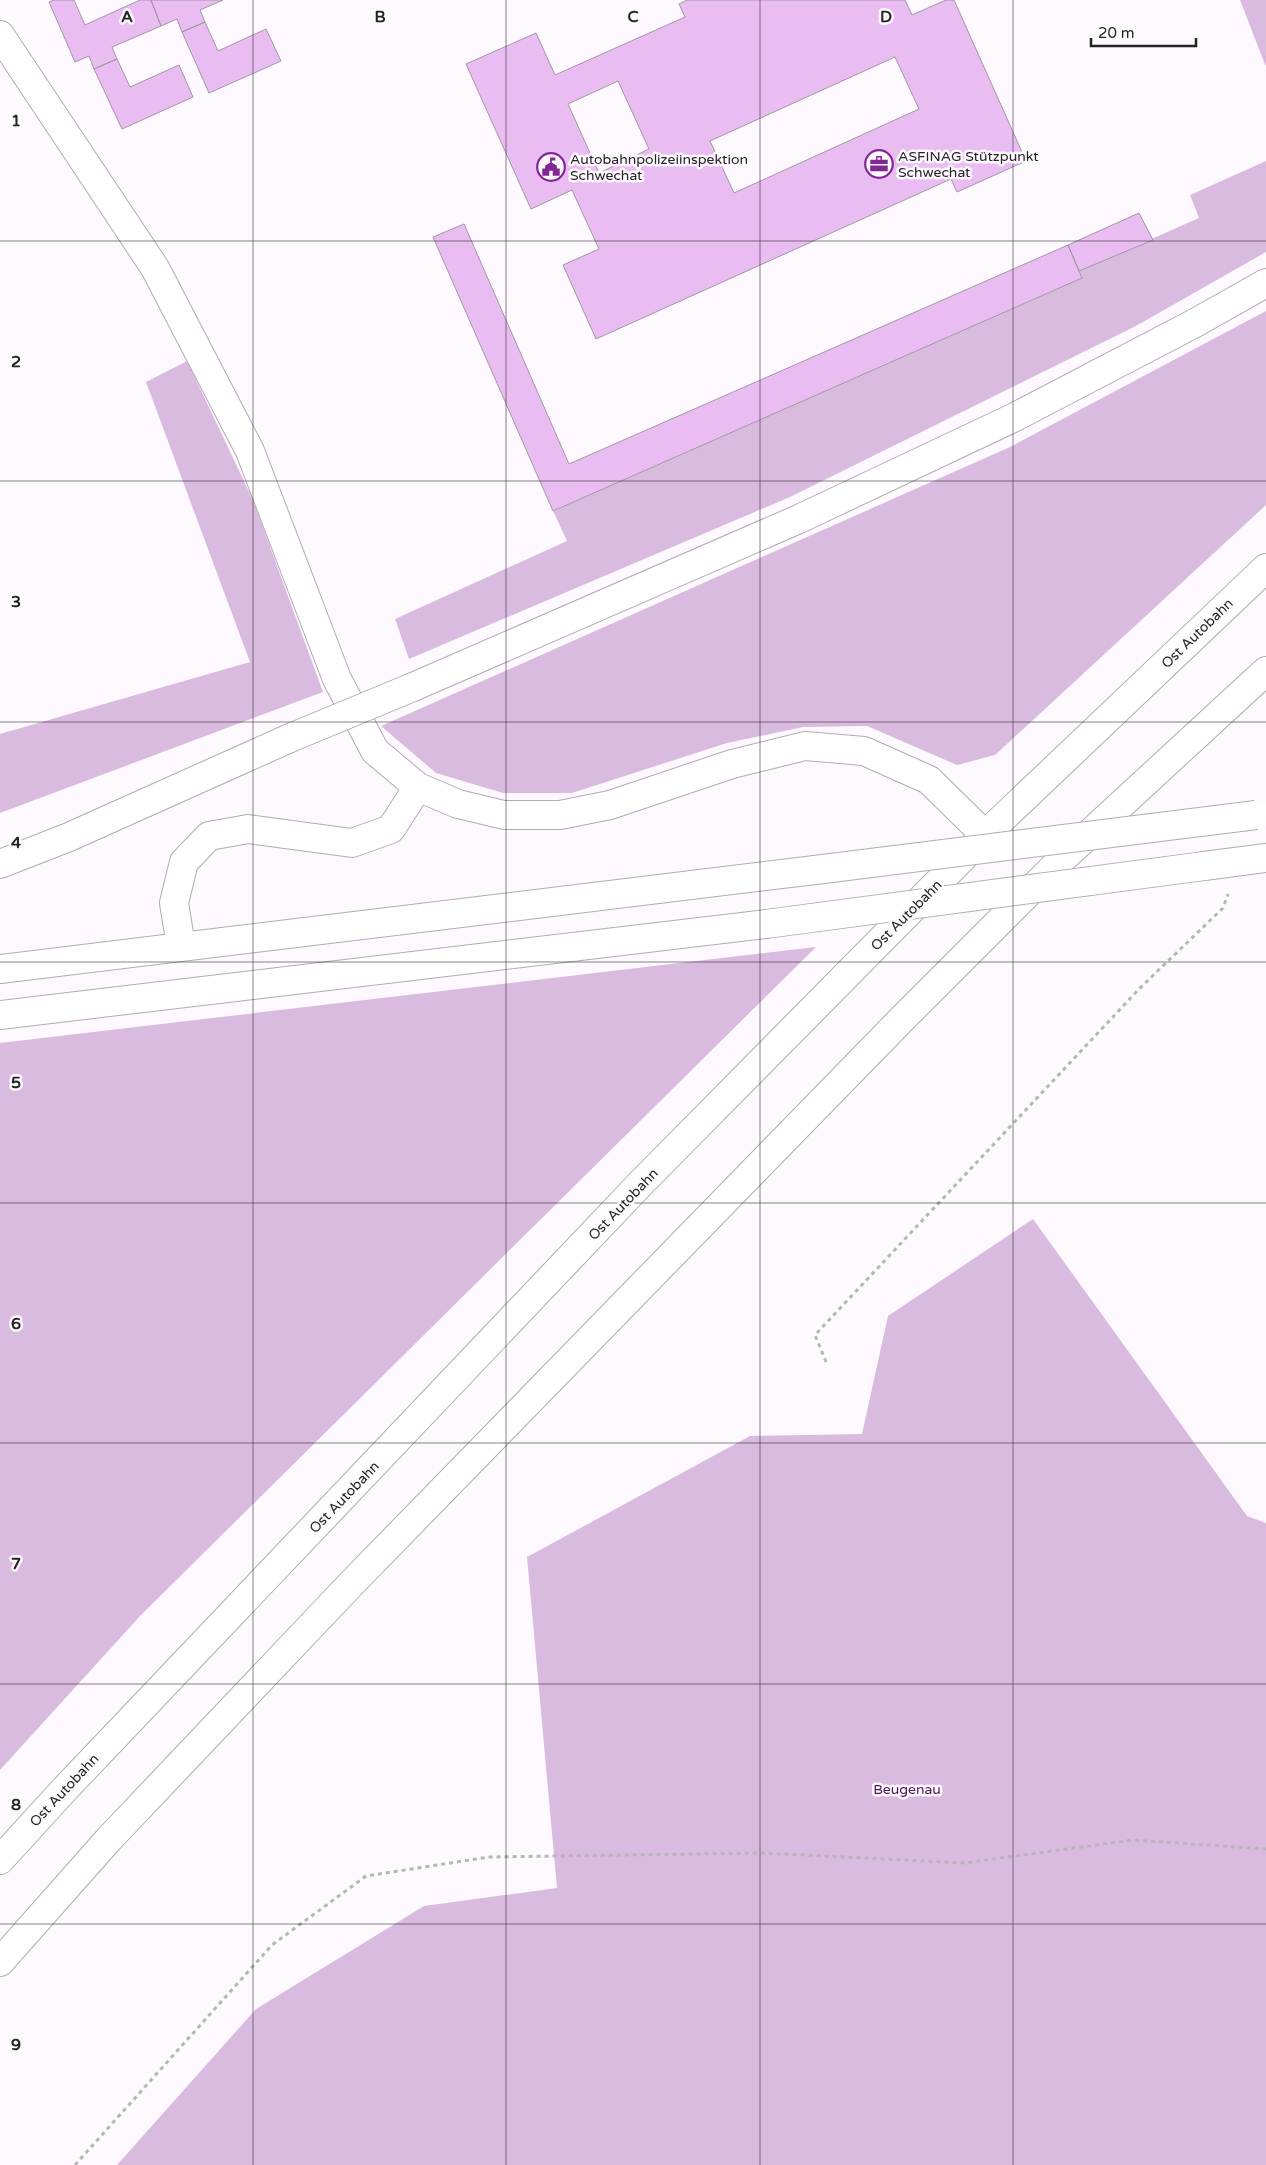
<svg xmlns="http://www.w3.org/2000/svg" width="1266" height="2165" font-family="'Varela Round',sans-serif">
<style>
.green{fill:#dabbe0}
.building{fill:#e9bdf2;stroke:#a098a2;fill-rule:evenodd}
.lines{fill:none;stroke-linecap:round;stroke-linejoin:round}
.minor-casing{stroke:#b3aab4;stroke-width:30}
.highway-casing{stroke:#b3aab4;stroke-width:30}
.path{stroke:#b9b4ba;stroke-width:3;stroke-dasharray:4 4;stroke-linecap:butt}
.minor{stroke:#fff;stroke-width:28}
.highway{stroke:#fff;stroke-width:28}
.highway-bridge-casing{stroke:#b3aab4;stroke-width:30;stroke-linecap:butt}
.highway-bridge{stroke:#fff;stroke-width:28}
.grid{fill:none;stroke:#262327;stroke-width:1;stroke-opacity:0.55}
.labels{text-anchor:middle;stroke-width:5;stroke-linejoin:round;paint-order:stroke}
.poi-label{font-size:14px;fill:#262327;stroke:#fef8ff;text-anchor:start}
.street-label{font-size:14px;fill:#262327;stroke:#fef8ff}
.park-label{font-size:14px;fill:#4b1755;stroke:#fef8ff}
.grid-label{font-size:16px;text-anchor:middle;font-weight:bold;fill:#262327;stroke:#fef8ff;stroke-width:5;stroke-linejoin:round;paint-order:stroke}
</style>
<rect width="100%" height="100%" fill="#fef8ff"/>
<!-- green -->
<path class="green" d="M1240 0H1266V66L1264 62Z
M1266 161V252L1136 326 790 497 409 659 395 619 567 541 553 511 1082 278 1079 271 1199 218 1190 195Z
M1266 311V505L995 755 957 765 867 726 803 727 727 743 572 793H503L436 773 381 726 1010 447Z
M187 361 253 500 323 692 0 813V734L250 662 146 382Z
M816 947 141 1615 0 1770V1043Z
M1033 1219 1247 1516 1266 1523V2165H117L256 2009 424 1906 557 1888 527 1557 750 1436 862 1434 888 1316Z"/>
<!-- building -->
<path class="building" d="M54 0H74L85 25 140 0H151L161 26 112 47 117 59 94 69 89 56 75 62 49 2Z
M151 0H223L200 10 205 22 182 32 177 19 161 26Z
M687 0H905L912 15 946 0H954L1026 161 957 192 951 179 596 339 563 265 599 249 572 190 531 209 466 64 536 33 555 75 685 17 679 4ZM895 57 919 109 734 193 710 141ZM618 81 649 149 599 173 568 104Z
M205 22 218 51 266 29 281 61 209 93 182 32Z
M117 59 130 87 179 65 193 97 122 129 94 69Z
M1139 213 1153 240 1079 271 1068 245Z
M464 224 569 464 1068 245 1082 278 553 511 433 237Z"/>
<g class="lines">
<defs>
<path id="minor" d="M0 35 155 268 250 451 337 679 375 751 418 787 458 804 504 815H560L610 805 732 764 805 746 864 751 929 780 985 835
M181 946 174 903 184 862 209 836 248 829 352 843 391 829 418 787"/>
<path id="highway" d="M413 687 799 519 1013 418 1195 323 1266 283
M0 864 69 837 290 738
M1204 866 1266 858
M0 969 815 870
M0 1015 766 924
M0 1860 63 1791 642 1182 985 835 1266 568
M0 1962 109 1839 351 1584 902 1019 1062 859 1266 671"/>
</defs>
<!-- minor casing -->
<use href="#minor" class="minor-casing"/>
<!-- highway casing -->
<use href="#highway" class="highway-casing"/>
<!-- path -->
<path class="path" d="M826 1362 815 1335 1140 988 1223 908 1228 894
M75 2165 272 1945 366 1876 489 1857 763 1853 964 1863 1133 1840 1266 1849"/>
<!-- minor -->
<use href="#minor" class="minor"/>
<!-- highway -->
<use href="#highway" class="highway"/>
<defs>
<path id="highway-bridge" d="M290 738 413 687
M815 870 1256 815
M766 924 1204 866"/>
</defs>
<!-- highway-bridge casing -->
<use href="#highway-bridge" class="highway-bridge-casing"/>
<!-- highway-bridge -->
<use href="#highway-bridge" class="highway-bridge"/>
</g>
<!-- grid -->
<path class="grid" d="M253 0V2165M506 0V2165M760 0V2165M1013 0V2165M0 241H1266M0 481H1266M0 722H1266M0 962H1266M0 1203H1266M0 1443H1266M0 1684H1266M0 1924H1266"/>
<!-- icons -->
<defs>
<symbol id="office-ring" viewBox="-11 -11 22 22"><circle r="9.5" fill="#fef8ff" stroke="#812793" stroke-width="1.5"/><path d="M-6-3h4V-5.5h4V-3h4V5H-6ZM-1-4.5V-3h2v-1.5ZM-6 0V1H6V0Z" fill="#812793"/></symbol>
<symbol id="civic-ring" viewBox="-11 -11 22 22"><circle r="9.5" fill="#fef8ff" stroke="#812793" stroke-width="1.5"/><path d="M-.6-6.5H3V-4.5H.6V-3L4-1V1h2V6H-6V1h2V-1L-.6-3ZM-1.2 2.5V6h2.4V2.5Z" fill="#812793"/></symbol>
</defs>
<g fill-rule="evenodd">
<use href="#office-ring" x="863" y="148" width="32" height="32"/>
<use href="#civic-ring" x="535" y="151" width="32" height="32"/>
</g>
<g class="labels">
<!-- poi labels -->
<g class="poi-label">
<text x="898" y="161">ASFINAG Stützpunkt<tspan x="898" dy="16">Schwechat</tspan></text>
<text x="570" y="164">Autobahnpolizeiinspektion<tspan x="570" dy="16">Schwechat</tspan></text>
</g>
<!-- street labels -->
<g class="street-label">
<text transform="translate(1197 633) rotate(-44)" y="5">Ost Autobahn</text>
<text transform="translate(906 915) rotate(-45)" y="5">Ost Autobahn</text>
<text transform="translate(623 1204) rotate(-46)" y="5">Ost Autobahn</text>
<text transform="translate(344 1497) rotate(-46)" y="5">Ost Autobahn</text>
<text transform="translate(64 1790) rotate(-47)" y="5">Ost Autobahn</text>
</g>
<!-- park labels -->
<g class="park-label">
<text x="907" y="1794">Beugenau</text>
</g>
</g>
<g class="grid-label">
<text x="127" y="22">A</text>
<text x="380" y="22">B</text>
<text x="633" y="22">C</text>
<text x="886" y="22">D</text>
<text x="16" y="126">1</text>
<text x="16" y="367">2</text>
<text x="16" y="607">3</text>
<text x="16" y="848">4</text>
<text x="16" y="1088">5</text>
<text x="16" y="1329">6</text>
<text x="16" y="1569">7</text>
<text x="16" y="1810">8</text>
<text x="16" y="2050">9</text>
</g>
<!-- scale -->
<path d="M1091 38v8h105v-8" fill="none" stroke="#262327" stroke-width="2.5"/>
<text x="1098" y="38" font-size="15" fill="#262327" stroke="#fef8ff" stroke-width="4" paint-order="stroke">20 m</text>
</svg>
